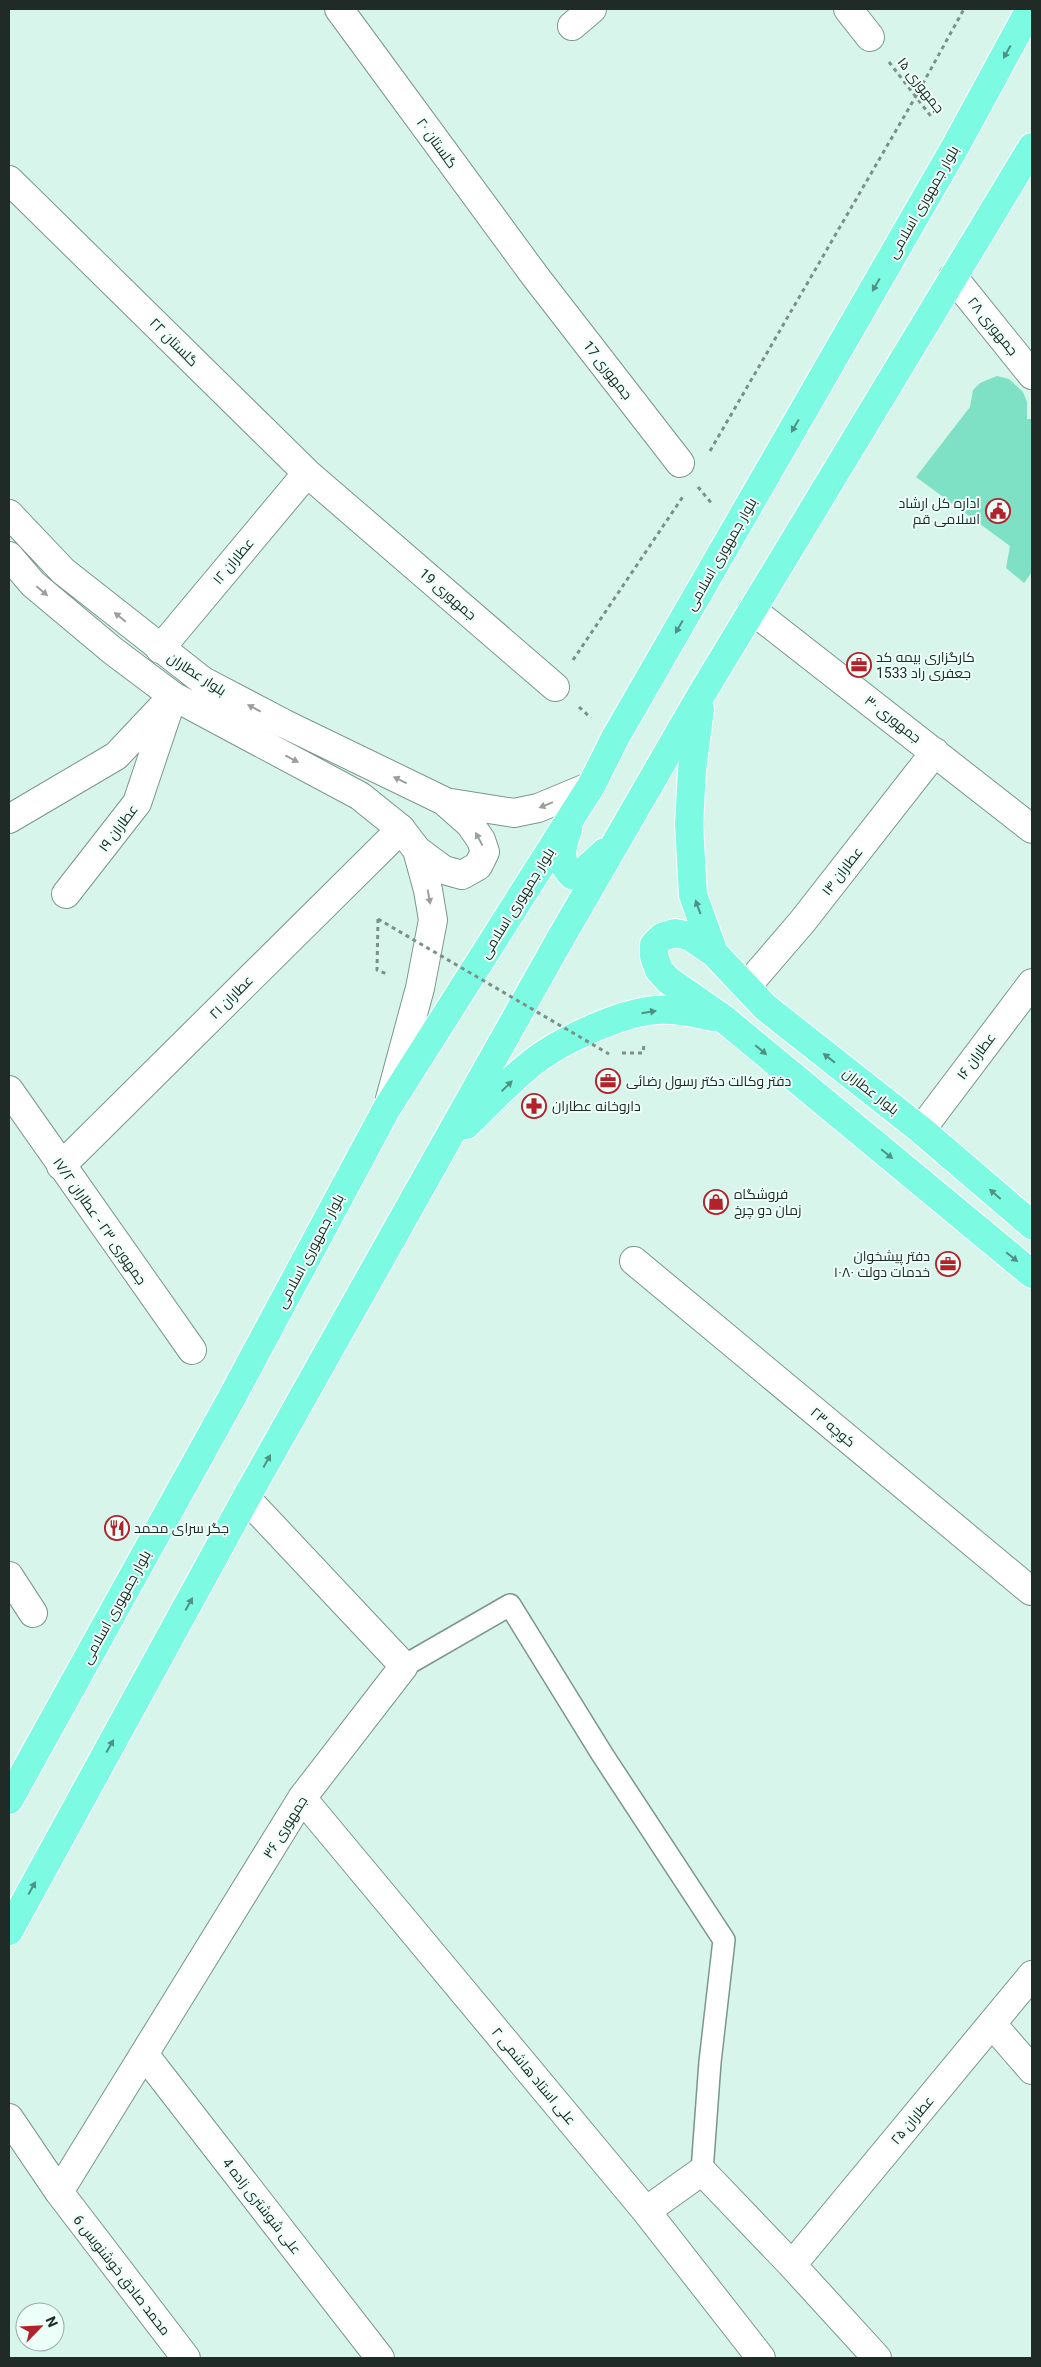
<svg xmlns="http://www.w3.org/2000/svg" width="1041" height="2367" font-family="Roboto,Cairo,sans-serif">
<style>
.building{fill:#7ee0c5}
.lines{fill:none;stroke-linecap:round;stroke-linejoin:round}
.service-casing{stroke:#7a968d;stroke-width:24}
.minor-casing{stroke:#7a968d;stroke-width:30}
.secondary-casing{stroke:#7a968d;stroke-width:30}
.primary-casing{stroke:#fff;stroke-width:30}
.path{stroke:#7b9089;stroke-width:3;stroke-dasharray:4 4;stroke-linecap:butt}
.service{stroke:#fff;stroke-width:21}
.minor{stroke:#fff;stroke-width:28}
.secondary{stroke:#fff;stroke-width:28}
.primary{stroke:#7dfae2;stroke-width:28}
.path-bridge{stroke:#7b9089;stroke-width:3;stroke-dasharray:4 4;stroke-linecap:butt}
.oneway{fill:#4e9285}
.oneway2{fill:#9ba09e}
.labels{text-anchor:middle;stroke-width:4;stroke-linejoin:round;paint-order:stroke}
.street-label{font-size:14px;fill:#202b28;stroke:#edfff9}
.poi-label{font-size:14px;fill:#202b28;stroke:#edfff9;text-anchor:start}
</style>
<rect width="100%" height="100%" fill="#d7f5eb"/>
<!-- building -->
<path class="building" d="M997 376 1009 379 1023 392 1027 402V419H1032V572L1024 583 1006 568 1010 546 916 477 970 407 973 390 980 383Z"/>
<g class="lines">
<defs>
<path id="service" d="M404 1666 510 1605 602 1754 724 1940 710 2062 702 2171"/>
<path id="minor" d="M339 9 535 276 680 463
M848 9 870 37
M572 26 592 9
M9 180 307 473 555 687
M953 277 1032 375
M752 610 1032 829
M160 649 307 473
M9 819 116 756 167 702
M66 894 137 803 173 696
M746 987 802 922 935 752
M9 1090 192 1350
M921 1130 1032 983
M61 1166 401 829
M634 1261 1031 1591 1032 1589
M9 1576 33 1613
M302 1798 646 2211 761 2358
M992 2024 1032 2070
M144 2054 380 2358
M9 2118 59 2192 186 2358
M59 2192 302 1798 404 1666 246 1498
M646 2211 702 2171 792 2265 877 2358
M792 2265 1032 1975"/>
<path id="secondary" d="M9 514 63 571 203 681 285 724 444 801 470 824 481 840 485 852 478 866 462 875 444 870 429 859 417 850 401 829 360 796 173 696 113 651 33 584 9 556
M445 802 514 813 538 808 591 786
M390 1099 420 988 433 920 428 890 417 850"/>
<path id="primary" d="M700 709 692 770 689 824 693 895 714 953
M568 829C562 847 557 861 572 875L584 871 605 852
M466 1125C486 1106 506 1084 527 1067 556 1042 619 1013 656 1010 676 1009 694 1013 713 1017
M1032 1225 921 1130 765 1007 714 953 689 936 675 933 662 937 654 945V956L659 970 668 980 724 1019 1032 1274
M9 1800 231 1399 387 1108 591 786 615 738 955 147 1030 9
M9 1931 246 1498 559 941 701 695 1032 147"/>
</defs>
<!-- service casing -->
<use href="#service" class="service-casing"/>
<!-- minor casing -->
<use href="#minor" class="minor-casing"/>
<!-- secondary casing -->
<use href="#secondary" class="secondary-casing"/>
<!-- primary casing -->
<use href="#primary" class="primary-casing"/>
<!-- path -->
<path class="path" d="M889 62 933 119
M710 451 916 96 964 9
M698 487 713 505
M573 660 684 495
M579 707 591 718
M378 919 377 970 389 975
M622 1053H643L644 1045"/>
<!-- service -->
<use href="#service" class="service"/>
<!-- minor -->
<use href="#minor" class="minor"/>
<!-- secondary -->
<use href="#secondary" class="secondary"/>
<!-- primary -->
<use href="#primary" class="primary"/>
<!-- path-bridge -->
<path class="path-bridge" d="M378 919 609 1054"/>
</g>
<!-- one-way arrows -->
<defs><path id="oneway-solid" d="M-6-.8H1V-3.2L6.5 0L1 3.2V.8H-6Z" transform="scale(1.25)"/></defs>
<g class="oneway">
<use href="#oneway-solid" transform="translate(1007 52) rotate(119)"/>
<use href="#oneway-solid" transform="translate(876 285) rotate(120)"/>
<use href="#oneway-solid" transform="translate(795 426) rotate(120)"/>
<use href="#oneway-solid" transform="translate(679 627) rotate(120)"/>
<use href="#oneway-solid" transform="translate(698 907) rotate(-110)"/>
<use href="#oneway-solid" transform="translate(649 1012) rotate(-9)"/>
<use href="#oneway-solid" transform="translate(761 1050) rotate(40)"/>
<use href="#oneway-solid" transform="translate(829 1058) rotate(-142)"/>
<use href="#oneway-solid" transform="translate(507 1086) rotate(-44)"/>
<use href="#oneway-solid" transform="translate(887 1154) rotate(39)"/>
<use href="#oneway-solid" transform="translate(995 1194) rotate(-139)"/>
<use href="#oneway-solid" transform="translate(1012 1257) rotate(39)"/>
<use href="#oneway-solid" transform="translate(267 1461) rotate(-61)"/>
<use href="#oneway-solid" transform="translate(189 1604) rotate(-61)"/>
<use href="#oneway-solid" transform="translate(110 1746) rotate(-61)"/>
<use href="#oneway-solid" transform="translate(32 1888) rotate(-61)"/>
</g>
<g class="oneway2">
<use href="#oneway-solid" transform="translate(42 591) rotate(40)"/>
<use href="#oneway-solid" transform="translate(120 617) rotate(-141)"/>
<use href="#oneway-solid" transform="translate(254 708) rotate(-152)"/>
<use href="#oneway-solid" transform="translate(292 759) rotate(28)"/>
<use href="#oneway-solid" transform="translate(400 780) rotate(-154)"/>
<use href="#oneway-solid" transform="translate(546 805) rotate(158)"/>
<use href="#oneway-solid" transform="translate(479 839) rotate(-118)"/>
<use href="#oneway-solid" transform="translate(429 897) rotate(80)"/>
</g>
<!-- icons -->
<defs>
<symbol id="civic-ring" viewBox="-11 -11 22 22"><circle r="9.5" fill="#edfff9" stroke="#b3222a" stroke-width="1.5"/><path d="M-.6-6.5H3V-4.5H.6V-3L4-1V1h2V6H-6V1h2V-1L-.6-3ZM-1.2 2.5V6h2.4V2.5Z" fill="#b3222a"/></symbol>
<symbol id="office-ring" viewBox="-11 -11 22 22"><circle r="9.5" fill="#edfff9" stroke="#b3222a" stroke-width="1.5"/><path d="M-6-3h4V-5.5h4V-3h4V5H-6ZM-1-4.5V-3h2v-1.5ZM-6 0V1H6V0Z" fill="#b3222a"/></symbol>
<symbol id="pharmacy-ring" viewBox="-11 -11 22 22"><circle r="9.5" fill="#edfff9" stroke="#b3222a" stroke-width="1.5"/><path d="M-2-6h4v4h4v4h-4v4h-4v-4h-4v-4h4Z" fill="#b3222a"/></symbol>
<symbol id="shop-ring" viewBox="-11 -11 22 22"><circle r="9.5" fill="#edfff9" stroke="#b3222a" stroke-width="1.5"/><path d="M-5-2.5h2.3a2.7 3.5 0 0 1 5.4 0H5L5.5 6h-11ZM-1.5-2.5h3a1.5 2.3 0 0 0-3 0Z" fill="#b3222a"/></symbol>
<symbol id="restaurant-ring" viewBox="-11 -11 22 22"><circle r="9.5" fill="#edfff9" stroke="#b3222a" stroke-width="1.5"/><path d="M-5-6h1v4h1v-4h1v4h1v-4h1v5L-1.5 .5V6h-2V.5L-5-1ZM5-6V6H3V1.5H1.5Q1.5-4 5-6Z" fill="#b3222a"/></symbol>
</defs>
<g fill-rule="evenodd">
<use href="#civic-ring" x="984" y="497" width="28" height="28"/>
<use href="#office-ring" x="845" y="651" width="28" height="28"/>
<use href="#office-ring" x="594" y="1067" width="28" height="28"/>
<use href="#pharmacy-ring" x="520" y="1092" width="28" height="28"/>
<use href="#shop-ring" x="702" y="1188" width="28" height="28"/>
<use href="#office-ring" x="934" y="1250" width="28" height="28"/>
<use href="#restaurant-ring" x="103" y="1514" width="28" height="28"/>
</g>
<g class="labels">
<!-- street labels -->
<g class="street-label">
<text transform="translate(921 85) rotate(52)" y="5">جمهوری ۱۵</text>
<text transform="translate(437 143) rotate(54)" y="5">گلستان ۲۰</text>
<text transform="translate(923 202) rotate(-60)" y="5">بلوار جمهوری اسلامی</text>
<text transform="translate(993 326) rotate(51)" y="5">جمهوری ۲۸</text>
<text transform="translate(174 342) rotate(45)" y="5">گلستان ۲۲</text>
<text transform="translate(608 370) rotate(52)" y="5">جمهوری 17</text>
<text transform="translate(721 554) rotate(-60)" y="5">بلوار جمهوری اسلامی</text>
<text transform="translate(233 561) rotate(-50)" y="5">عطاران ۱۲</text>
<text transform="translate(448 594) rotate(41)" y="5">جمهوری 19</text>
<text transform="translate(197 674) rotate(33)" y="5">بلوار عطاران</text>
<text transform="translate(893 719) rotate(38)" y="5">جمهوری ۳۰</text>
<text transform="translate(118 828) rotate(-53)" y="5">عطاران ۱۹</text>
<text transform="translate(842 871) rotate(-52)" y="5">عطاران ۱۴</text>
<text transform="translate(517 903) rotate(-58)" y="5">بلوار جمهوری اسلامی</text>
<text transform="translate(231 997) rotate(-45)" y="5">عطاران ۲۱</text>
<text transform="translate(976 1056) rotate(-53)" y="5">عطاران ۱۶</text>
<text transform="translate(871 1091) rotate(38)" y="5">بلوار عطاران</text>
<text transform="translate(100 1221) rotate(55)" y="5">جمهوری ۲۳ - عطاران ۱۷/۲</text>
<text transform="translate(310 1251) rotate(-62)" y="5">بلوار جمهوری اسلامی</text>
<text transform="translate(833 1427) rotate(40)" y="5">کوچه ۲۳</text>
<text transform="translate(116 1607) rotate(-61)" y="5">بلوار جمهوری اسلامی</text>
<text transform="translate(285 1827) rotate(-58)" y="5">جمهوری ۳۶</text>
<text transform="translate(534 2076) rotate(50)" y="5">علی استاد هاشمی ۲</text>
<text transform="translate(912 2120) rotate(-50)" y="5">عطاران ۲۵</text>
<text transform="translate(262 2206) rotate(52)" y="5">علی شوشتری زاده 4</text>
<text transform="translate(122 2275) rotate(52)" y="5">محمد صادق خوشنویس 6</text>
</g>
<!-- poi labels -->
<g class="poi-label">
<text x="980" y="508" text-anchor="end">اداره کل ارشاد<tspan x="980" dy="16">اسلامی قم</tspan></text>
<text x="876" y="662">کارگزاری بیمه کد<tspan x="876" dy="16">1533 جعفری راد</tspan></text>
<text x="626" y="1086">دفتر وکالت دکتر رسول رضائی</text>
<text x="552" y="1111">داروخانه عطاران</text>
<text x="734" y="1199">فروشگاه<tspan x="734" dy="16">زمان دو چرخ</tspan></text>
<text x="930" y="1261" text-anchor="end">دفتر پیشخوان<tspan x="930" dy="16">خدمات دولت ۱۰۸۰</tspan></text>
<text x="134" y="1533">جگر سرای محمد</text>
</g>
</g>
<!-- border -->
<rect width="1041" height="2367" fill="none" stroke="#202b28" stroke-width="20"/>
<!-- north arrow -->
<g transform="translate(40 2327) rotate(66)"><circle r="24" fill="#edfff9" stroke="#9baaa5"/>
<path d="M0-4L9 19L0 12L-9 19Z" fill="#b3222a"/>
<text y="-8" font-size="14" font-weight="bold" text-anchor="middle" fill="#202b28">N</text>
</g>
</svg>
